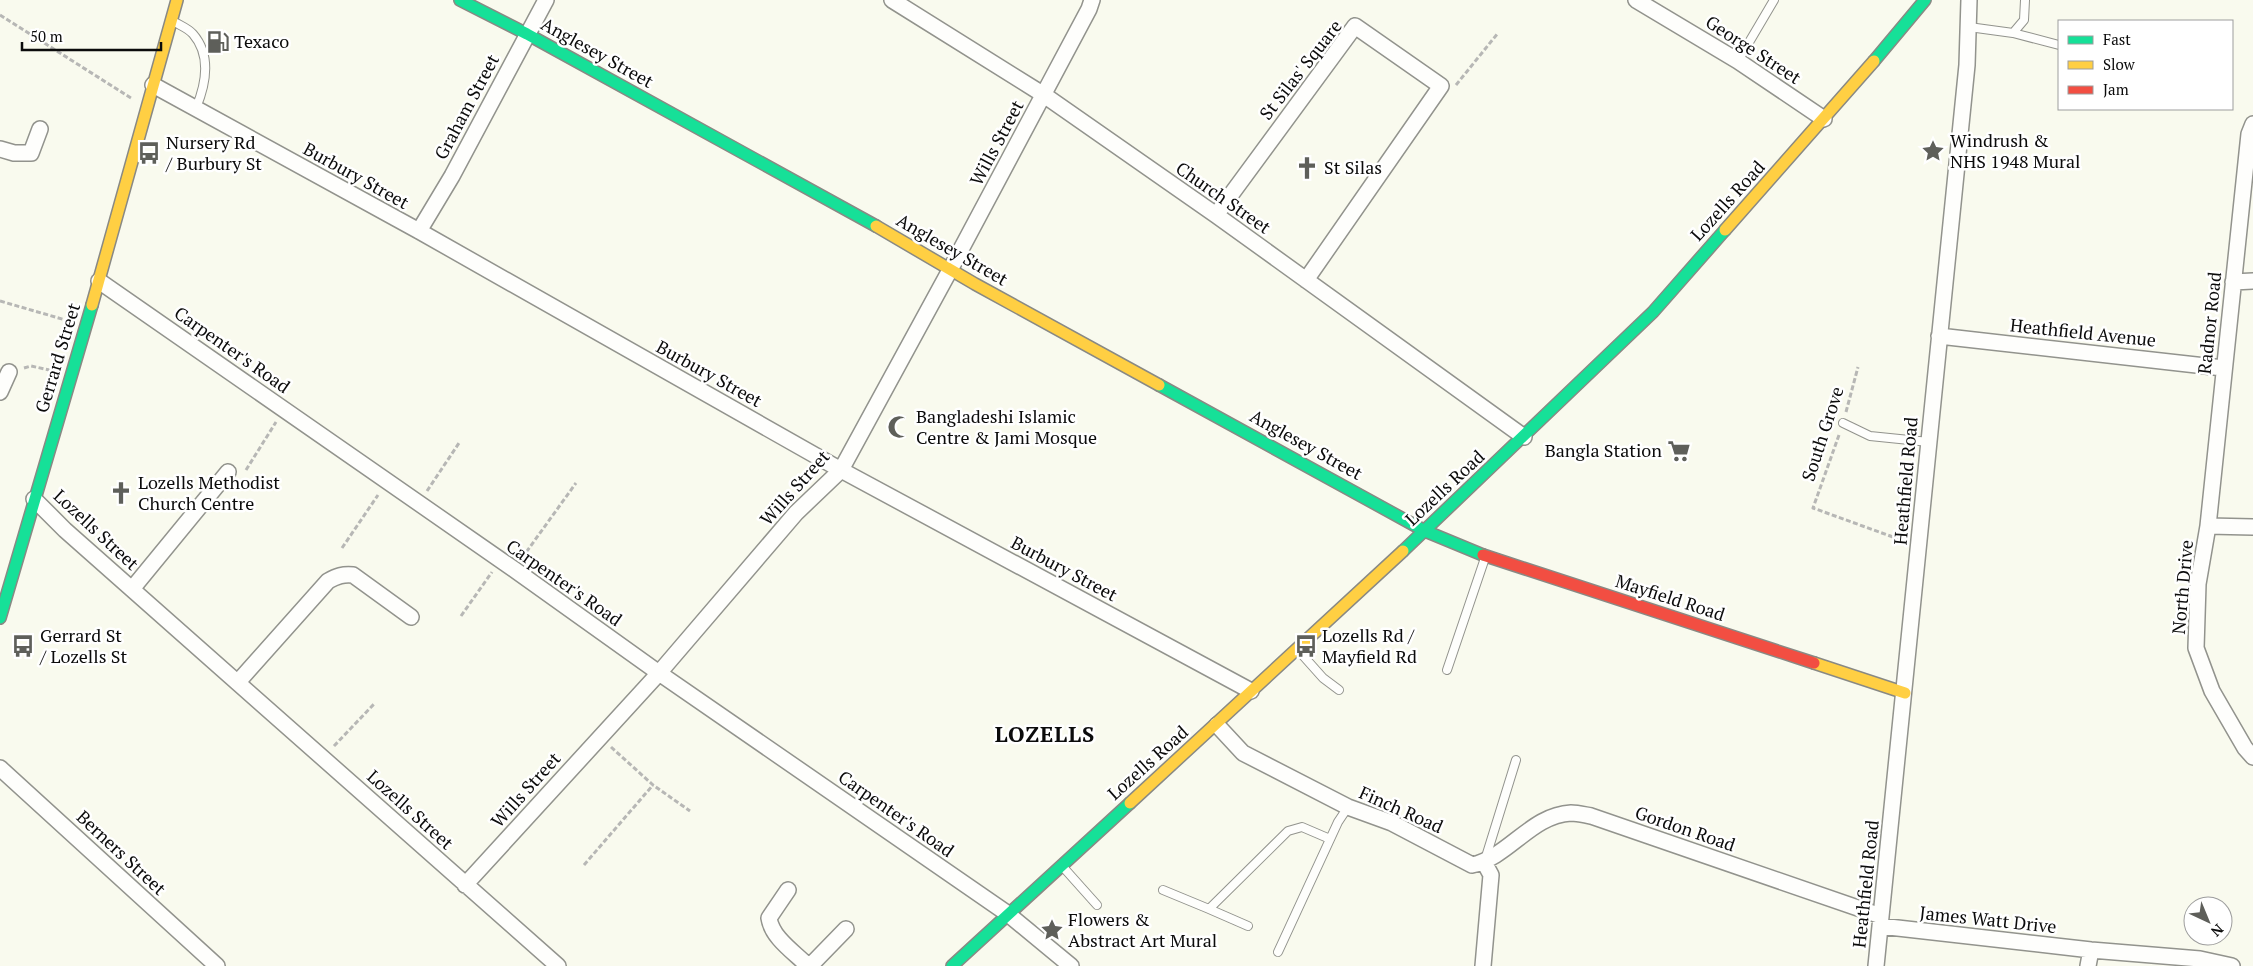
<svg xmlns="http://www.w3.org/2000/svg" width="2253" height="966" font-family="'PT Serif',serif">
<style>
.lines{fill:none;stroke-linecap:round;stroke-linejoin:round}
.lane-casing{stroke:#92938d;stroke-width:10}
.street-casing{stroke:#92938d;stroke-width:18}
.fast-casing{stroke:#898984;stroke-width:14}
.slow-casing{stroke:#898984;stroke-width:14}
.jam-casing{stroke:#898984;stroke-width:14}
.path{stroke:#b7b7b5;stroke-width:3;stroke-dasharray:5 2.5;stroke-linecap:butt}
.lane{stroke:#fefefc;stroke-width:8}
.street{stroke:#fefefc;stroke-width:15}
.fast{stroke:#16e098;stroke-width:11}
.slow{stroke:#ffcf43;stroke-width:11}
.jam{stroke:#f24e42;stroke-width:11}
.labels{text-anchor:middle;stroke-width:5;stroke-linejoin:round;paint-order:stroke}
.poi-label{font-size:18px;fill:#0b0b0b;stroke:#fff;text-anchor:start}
.street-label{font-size:18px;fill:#0b0b0b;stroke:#fff}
.district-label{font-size:22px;font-weight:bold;letter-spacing:1px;fill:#0b0b0b;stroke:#fff}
</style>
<rect width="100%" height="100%" fill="#f9faee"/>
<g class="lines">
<defs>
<path id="lane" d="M173 21C179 25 188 28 193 34 212 56 206 84 196 108
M1969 27 2013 33 2024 20 2025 0
M2013 33 2059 45
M1738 61 1774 0
M1843 423 1870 436 1929 442
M1298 650 1323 678 1339 690
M1447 670 1485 558
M1485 860 1516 760
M1063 867 1097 905
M1163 890 1209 909
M1248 926 1209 909 1288 831 1302 827 1330 839
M1278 952 1338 822 1348 807"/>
<path id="street" d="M892 0 1044 95 1216 215 1524 437
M1636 0 1738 61 1824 119
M153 85 419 231 841 470 1251 691
M2253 124 2249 134 2208 526 2198 584 2196 648 2212 691 2245 748 2253 757
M0 149 14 153H31L40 129
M1216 215 1355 26 1441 86 1306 280
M419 231 452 176 546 0
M99 281 515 570 659 673 1008 914 1071 966
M2233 282 2253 281
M1939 336 2223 368
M0 392 9 372
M34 499 65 530 558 966
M2208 526 2253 527
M132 589 228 472
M238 682 328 581C337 576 343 574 353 575L411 617
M1217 725 1243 753 1348 807 1392 823 1472 865C1509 857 1531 815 1571 813 1578 813 1585 815 1591 816L1881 916
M0 768 217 966
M465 885 659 673 796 513 841 470 950 270 1089 9 1092 0
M788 890 769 918C772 938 794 952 808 966
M1880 926 2091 950 2200 959 2232 966
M810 966 846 929
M1483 966 1491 875 1484 862
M1876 966 1967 65 1969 0
M2088 966 2091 950"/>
<path id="fast" d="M460 0 527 34 876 226
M1874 61 1925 0
M1159 385 1425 531 1483 555
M1403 551 1653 312 1725 230
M0 618 92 305
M952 966 1130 803"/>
<path id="slow" d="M876 226 975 284 1159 385
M1725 230 1874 61
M92 305 177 0
M1814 663 1905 693
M1130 803 1403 551"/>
<path id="jam" d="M1483 555 1814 663"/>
</defs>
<!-- lane casing -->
<use href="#lane" class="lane-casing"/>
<!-- street casing -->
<use href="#street" class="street-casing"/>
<!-- fast casing -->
<use href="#fast" class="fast-casing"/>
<!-- slow casing -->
<use href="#slow" class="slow-casing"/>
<!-- jam casing -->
<use href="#jam" class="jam-casing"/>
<!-- path -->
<path class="path" d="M0 15 131 98
M1456 85 1498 33
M0 301 69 321
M24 368 31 366 54 371
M1846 412 1858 367
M1839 435 1813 508 1904 541
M246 470 276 422
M427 491 459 443
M342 548 378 495
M522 558 576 483
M461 616 492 572
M334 746 374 704
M611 747 653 785 690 811
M584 865 653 785"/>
<!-- lane -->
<use href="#lane" class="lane"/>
<!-- street -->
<use href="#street" class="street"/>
<!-- fast -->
<use href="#fast" class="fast"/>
<!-- slow -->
<use href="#slow" class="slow"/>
<!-- jam -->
<use href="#jam" class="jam"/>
</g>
<!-- icons -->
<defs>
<symbol id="fuel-bare" viewBox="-9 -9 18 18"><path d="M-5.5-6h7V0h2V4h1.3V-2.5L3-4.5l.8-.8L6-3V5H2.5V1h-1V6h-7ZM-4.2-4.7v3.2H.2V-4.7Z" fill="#5e5f5a" stroke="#fff" stroke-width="2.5" paint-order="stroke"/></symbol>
<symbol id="sight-bare" viewBox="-9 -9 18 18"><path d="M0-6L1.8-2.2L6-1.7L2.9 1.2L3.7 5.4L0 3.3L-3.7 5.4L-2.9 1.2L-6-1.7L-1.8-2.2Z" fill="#5e5f5a" stroke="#fff" stroke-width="2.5" paint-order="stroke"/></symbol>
<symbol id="bus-bare" viewBox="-9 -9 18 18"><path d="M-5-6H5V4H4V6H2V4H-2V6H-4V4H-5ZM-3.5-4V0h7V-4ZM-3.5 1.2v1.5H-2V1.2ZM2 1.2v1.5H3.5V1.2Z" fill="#5e5f5a" stroke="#fff" stroke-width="2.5" paint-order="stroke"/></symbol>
<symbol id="church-bare" viewBox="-9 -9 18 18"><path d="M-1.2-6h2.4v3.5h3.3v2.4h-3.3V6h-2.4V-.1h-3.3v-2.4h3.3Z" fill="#5e5f5a" stroke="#fff" stroke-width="2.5" paint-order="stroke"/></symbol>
<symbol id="mosque-bare" viewBox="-9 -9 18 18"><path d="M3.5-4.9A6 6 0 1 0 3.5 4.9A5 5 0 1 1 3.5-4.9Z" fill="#5e5f5a" stroke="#fff" stroke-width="2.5" paint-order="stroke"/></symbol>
<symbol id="supermarket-bare" viewBox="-9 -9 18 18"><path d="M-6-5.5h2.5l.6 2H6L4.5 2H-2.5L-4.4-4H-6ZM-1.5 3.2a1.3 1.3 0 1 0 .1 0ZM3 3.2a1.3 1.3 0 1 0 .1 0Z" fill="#5e5f5a" stroke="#fff" stroke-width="2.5" paint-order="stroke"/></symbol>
</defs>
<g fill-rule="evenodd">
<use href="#fuel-bare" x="202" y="26" width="32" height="32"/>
<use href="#sight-bare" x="1917" y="135" width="32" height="32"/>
<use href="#bus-bare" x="133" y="137" width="32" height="32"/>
<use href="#church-bare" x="1291" y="152" width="32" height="32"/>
<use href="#mosque-bare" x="883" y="411" width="32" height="32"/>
<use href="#supermarket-bare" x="1663" y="435" width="32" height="32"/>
<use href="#church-bare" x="105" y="477" width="32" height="32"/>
<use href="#bus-bare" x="7" y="630" width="32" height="32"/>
<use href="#bus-bare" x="1290" y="630" width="32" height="32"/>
<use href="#sight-bare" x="1036" y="914" width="32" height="32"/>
</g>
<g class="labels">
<!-- poi labels -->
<g class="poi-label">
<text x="234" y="48">Texaco</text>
<text x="1950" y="147">Windrush &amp;<tspan x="1950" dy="21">NHS 1948 Mural</tspan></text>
<text x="166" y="149">Nursery Rd<tspan x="166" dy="21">/ Burbury St</tspan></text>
<text x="1324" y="174">St Silas</text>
<text x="916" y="423">Bangladeshi Islamic<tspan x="916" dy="21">Centre &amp; Jami Mosque</tspan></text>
<text x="1662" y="457" text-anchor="end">Bangla Station</text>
<text x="138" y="489">Lozells Methodist<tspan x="138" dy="21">Church Centre</tspan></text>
<text x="40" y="642">Gerrard St<tspan x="40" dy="21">/ Lozells St</tspan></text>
<text x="1322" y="642">Lozells Rd /<tspan x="1322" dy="21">Mayfield Rd</tspan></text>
<text x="1068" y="926">Flowers &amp;<tspan x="1068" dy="21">Abstract Art Mural</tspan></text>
</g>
<!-- street labels -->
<g class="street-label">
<text transform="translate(1753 50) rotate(33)" y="6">George Street</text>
<text transform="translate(597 53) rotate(29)" y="6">Anglesey Street</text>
<text transform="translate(1301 70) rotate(-52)" y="6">St Silas' Square</text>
<text transform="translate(467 107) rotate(-62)" y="6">Graham Street</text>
<text transform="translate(997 143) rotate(-62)" y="6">Wills Street</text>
<text transform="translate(356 176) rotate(29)" y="6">Burbury Street</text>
<text transform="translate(1223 198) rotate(35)" y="6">Church Street</text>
<text transform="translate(1728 201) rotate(-48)" y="6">Lozells Road</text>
<text transform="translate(952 250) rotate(30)" y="6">Anglesey Street</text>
<text transform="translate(2210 323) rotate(-84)" y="6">Radnor Road</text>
<text transform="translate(2083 333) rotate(6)" y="6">Heathfield Avenue</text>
<text transform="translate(232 350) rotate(35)" y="6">Carpenter's Road</text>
<text transform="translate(58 358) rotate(-73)" y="6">Gerrard Street</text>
<text transform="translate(709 374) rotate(29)" y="6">Burbury Street</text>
<text transform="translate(1823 434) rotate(-72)" y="6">South Grove</text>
<text transform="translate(1306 445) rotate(29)" y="6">Anglesey Street</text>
<text transform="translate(1906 481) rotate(-85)" y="6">Heathfield Road</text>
<text transform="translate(795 488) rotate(-48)" y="6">Wills Street</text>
<text transform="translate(1445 488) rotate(-43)" y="6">Lozells Road</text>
<text transform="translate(96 530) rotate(43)" y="6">Lozells Street</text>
<text transform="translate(1064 569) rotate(28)" y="6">Burbury Street</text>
<text transform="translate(564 583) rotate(35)" y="6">Carpenter's Road</text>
<text transform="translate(2183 587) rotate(-85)" y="6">North Drive</text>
<text transform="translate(1670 598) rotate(18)" y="6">Mayfield Road</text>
<text transform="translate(1148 763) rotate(-42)" y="6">Lozells Road</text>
<text transform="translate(526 790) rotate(-48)" y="6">Wills Street</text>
<text transform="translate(410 810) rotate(42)" y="6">Lozells Street</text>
<text transform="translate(1401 810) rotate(24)" y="6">Finch Road</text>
<text transform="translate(896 814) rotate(35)" y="6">Carpenter's Road</text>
<text transform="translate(1685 829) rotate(19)" y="6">Gordon Road</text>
<text transform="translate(121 853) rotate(43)" y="6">Berners Street</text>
<text transform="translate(1866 884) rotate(-84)" y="6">Heathfield Road</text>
<text transform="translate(1988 920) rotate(6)" y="6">James Watt Drive</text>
</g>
<!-- district labels -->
<g class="district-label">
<text x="1045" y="742">LOZELLS</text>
</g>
</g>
<!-- legend -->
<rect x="2058" y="20" width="175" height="90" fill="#ffffff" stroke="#9d9d9d"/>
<rect x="2068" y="36" width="25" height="8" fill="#16e098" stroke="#9d9d9d"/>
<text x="2103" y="45" font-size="15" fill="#0b0b0b">Fast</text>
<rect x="2068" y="61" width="25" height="8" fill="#ffcf43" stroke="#9d9d9d"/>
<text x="2103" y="70" font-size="15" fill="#0b0b0b">Slow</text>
<rect x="2068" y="86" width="25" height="8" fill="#f24e42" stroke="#9d9d9d"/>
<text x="2103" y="95" font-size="15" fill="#0b0b0b">Jam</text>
<!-- north arrow -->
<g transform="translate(2208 921) rotate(136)"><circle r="24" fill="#ffffff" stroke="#9d9d9d"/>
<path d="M0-4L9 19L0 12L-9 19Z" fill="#5e5f5a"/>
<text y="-8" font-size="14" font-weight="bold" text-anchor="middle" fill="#0b0b0b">N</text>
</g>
<!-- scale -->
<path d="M22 42v8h139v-8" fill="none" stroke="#0b0b0b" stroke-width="2.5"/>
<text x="30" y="42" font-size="15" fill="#0b0b0b" stroke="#ffffff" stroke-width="4" paint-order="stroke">50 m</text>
</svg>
